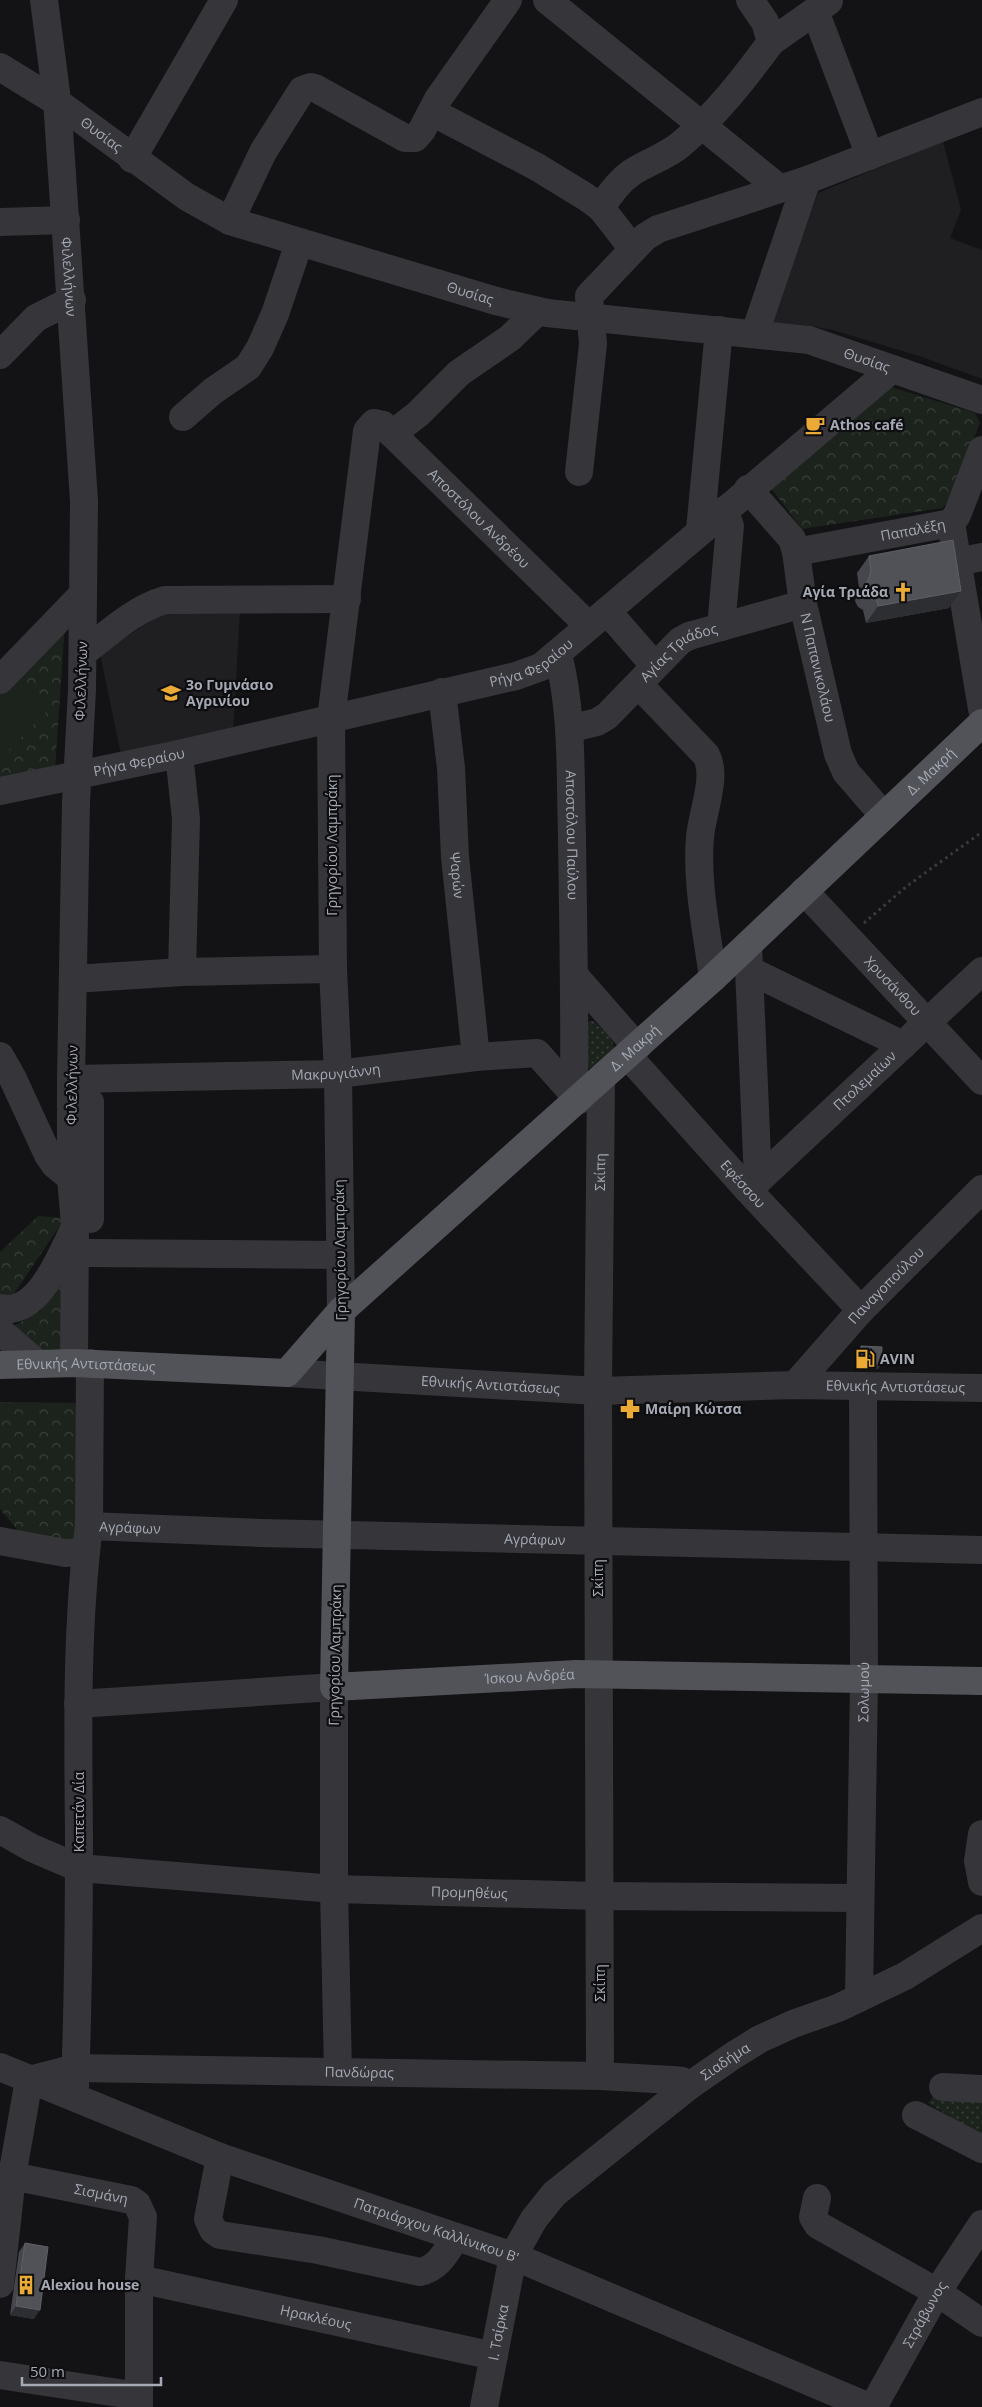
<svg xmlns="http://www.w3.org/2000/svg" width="982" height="2407" font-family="'Open Sans',sans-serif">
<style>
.built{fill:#1f1f22}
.grass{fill:url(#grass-dots)}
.forest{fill:url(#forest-crowns)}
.garden{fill:#1c231c}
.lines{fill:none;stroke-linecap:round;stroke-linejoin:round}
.path{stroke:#3b3c41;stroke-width:3;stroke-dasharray:2.5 4;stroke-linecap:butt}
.minor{stroke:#35353a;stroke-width:28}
.major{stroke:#515359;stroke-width:28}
.wall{fill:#46474d}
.shaded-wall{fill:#2d2e32}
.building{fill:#505258;stroke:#5e6067}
.labels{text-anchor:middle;stroke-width:4.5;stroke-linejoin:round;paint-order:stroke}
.street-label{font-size:14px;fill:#a5aab5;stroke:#0e0e10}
.poi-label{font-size:14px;font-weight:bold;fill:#a5aab5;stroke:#0e0e10;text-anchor:start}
</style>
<defs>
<pattern id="grass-dots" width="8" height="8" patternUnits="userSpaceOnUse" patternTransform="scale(1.25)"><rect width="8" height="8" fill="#1c231c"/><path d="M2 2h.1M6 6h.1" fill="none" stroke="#3a403b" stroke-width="1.8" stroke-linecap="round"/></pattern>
<pattern id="forest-crowns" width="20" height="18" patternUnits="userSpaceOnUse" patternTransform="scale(1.25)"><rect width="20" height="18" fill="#1c231c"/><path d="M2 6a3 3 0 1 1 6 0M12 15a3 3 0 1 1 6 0" fill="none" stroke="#3a403b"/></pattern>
</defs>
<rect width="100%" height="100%" fill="#131315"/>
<!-- built -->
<path class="built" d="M943 141 961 210 950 238 982 250V379L922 357 833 330 803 325 771 323 818 193Z
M240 610 233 732 121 754 100 654 166 611Z"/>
<!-- grass -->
<path class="grass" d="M590 1021H594C602 1029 613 1036 614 1048L591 1069 586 1066 587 1023Z
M934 2095H982V2137L928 2103Z"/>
<!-- forest -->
<path class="forest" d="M891 387 975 413 980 423 949 501 942 508 802 529 771 488Z
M65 624 55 769 0 780V691Z
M38 1216 65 1218 9 1301 0 1294V1252Z
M65 1272 69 1343 51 1357 12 1327 40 1311Z
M0 1402 81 1403 77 1543 26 1540 0 1509Z"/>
<!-- garden -->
<path class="garden" d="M13 678 47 711 0 759V691Z"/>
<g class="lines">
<!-- path -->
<path class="path" d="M864 923 907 886 982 832"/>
<!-- minor -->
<g class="minor">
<path id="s1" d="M44 0 57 100 84 501 82 690 76 802 71 1079V1178L75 1225 74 1363"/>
<path d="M547 0 779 188"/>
<path d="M815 11 870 156"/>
<path d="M771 42 829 1"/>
<path id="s2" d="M0 67 57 102 187 197 230 221 496 301 547 313 809 340 982 400"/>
<path d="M432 112 537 167 586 197 601 208 633 249"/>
<path d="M132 159 224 0"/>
<path d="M601 208C609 195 618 182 631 173 646 163 665 157 680 145 715 116 744 79 771 42L765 22 750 0"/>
<path d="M230 221 263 152 302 90 311 87 315 88 405 138H415L422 130 438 99 508 0"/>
<path d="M0 222 66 220"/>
<path d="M755 333 807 180"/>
<path d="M0 355 36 318 72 300"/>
<path d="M183 417 213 391 248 367 260 348 275 314 299 243"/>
<path d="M392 434 418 414 459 373 510 338 538 311"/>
<path d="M579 472 593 344 589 296 645 237 658 229 807 180 982 112"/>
<path id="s3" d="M748 489 792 539 796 552 803 604 838 754 846 772 884 816"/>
<path d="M951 523 982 709"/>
<path d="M700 530 719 330"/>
<path id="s4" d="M796 552 951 523 957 515 982 450"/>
<path d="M957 562 982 557"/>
<path d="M607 611 654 665"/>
<path d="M721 627 730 526 724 510"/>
<path d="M83 653C108 634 134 609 165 600L347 599"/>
<path id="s5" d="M558 654C573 713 570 774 572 835 573 921 575 1007 574 1093"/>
<path d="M0 680 83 594"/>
<path d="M639 685 706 755C718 776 702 813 700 837 696 883 707 932 713 978"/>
<path id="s6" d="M442 692 451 768 455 857 476 1057"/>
<path id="s7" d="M569 729 597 722 607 716 680 641 689 636 803 604"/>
<path d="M179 754 186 819 182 972"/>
<path id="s8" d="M0 791 179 754 516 676 541 667 892 369"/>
<path id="s9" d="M804 891 982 1081"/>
<path d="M748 945 758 1181"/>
<path d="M751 971 903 1045"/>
<path d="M574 975 637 1047"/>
<path d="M74 979 182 972 333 969"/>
<path d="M0 1056 13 1079 48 1155 55 1165 71 1178"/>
<path id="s10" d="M628 1056 748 1190 861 1310"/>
<path id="s11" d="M71 1079 338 1074 476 1057 537 1053 579 1100"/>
<path id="s12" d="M748 1190 982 971"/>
<path d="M90 1219V1102"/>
<path d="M89 1253 340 1255"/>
<path d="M0 1308C37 1317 60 1258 73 1231"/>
<path id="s13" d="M341 1311 338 1074 333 969 331 719 367 431 374 423 383 425 589 626"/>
<path d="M0 1331 38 1364"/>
<path id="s14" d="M287 1373 598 1391 795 1385 982 1388"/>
<path id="s15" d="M795 1385 861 1310 982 1189"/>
<path id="s16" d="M89 1526 261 1533 982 1550"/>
<path d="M0 1541 65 1553 86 1552"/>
<path d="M78 1704 334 1687V1889L338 2072"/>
<path id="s17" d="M0 1830 32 1848 79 1868 334 1889 599 1896 859 1898"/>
<path d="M982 1834 978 1861 982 1882"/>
<path id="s18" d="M859 1998 864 1680 863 1386"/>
<path id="s19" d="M0 2067 220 2157 513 2256 869 2407"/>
<path id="s20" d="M600 2076 598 1391 601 1079"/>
<path d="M75 2086C78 2003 79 1919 79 1836 78 1733 76 1628 89 1526L90 1363"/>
<path d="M943 2087 982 2089"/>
<path d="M916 2115 982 2149"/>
<path d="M220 2157 208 2219 213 2230 220 2235 318 2250 420 2272C439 2268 446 2252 456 2237"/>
<path id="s21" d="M12 2176 131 2200 137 2204 143 2217 139 2279V2407"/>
<path d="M817 2198 813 2217 818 2225 937 2292 982 2323"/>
<path id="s22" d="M139 2279 494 2356"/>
<path id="s23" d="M0 2284 12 2176 29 2080 75 2068 600 2076 673 2080 682 2081 689 2086"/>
<path d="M0 2375 139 2396"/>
<path id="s24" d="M484 2407 513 2256 534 2219 554 2194 689 2086 734 2055 760 2039 793 2024 838 2008 905 1976 982 1928"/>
<path id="s25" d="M873 2407 937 2292 982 2224"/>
</g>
<!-- major -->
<g class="major">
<path id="s26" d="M341 1311 334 1687 576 1674 982 1681"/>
<path id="s27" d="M0 1365 74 1363 287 1373 341 1311 713 978 982 723"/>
</g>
</g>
<!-- wall -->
<path class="wall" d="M869 556 949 608 866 623 863 610 858 607 855 601 859 588 857 573Z
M861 1346 881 1364 878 1369 857 1368 858 1351Z
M25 2243 34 2319 10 2315 19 2252Z"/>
<!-- shaded-wall -->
<path class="shaded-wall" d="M961 591 949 608 866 623 878 606Z
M861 1363 881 1364 878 1369 857 1368Z
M16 2306 40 2310 34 2319 10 2315Z"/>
<!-- building -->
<path class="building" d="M953 540 961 591 878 606 875 593 870 590 867 584 871 571 869 556Z
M861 1346 882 1347 881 1364 861 1363Z
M25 2243 48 2247 40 2310 16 2306Z"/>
<!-- icons -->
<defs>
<symbol id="cafe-bare" viewBox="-9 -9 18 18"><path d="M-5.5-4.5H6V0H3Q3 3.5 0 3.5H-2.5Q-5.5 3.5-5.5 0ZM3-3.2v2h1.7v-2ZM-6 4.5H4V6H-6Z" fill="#ebaa36" stroke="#0e0e10" stroke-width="2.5" paint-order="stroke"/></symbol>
<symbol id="church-bare" viewBox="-9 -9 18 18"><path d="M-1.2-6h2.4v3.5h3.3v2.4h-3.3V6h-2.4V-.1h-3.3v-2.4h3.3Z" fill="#ebaa36" stroke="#0e0e10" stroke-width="2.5" paint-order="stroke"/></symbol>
<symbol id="school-bare" viewBox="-9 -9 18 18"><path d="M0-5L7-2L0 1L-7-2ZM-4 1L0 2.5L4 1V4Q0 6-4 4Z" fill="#ebaa36" stroke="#0e0e10" stroke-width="2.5" paint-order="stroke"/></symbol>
<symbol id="fuel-bare" viewBox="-9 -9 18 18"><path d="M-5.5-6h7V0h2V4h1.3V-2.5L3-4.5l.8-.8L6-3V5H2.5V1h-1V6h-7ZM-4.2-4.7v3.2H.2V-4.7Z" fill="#ebaa36" stroke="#0e0e10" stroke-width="2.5" paint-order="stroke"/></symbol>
<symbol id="pharmacy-bare" viewBox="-9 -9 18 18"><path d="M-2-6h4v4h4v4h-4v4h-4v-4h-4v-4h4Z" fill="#ebaa36" stroke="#0e0e10" stroke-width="2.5" paint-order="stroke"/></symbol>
<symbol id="building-bare" viewBox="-9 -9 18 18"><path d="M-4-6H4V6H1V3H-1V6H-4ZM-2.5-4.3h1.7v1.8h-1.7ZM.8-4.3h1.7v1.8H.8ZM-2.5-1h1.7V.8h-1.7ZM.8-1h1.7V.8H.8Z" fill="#ebaa36" stroke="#0e0e10" stroke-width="2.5" paint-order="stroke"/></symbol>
</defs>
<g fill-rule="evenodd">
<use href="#cafe-bare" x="801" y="411" width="28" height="28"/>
<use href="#church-bare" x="889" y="578" width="28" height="28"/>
<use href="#school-bare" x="157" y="679" width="28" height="28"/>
<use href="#fuel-bare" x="851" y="1345" width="28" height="28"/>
<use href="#pharmacy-bare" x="616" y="1395" width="28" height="28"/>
<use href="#building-bare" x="12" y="2271" width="28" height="28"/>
</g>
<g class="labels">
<!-- street labels -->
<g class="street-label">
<text dy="5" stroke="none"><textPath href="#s2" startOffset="122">Θυσίας</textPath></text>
<text dy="5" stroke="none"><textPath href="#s1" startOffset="278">Φιλελλήνων</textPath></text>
<text dy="5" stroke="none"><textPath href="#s2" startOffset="528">Θυσίας</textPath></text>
<text dy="5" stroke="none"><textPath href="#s2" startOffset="932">Θυσίας</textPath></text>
<text dy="5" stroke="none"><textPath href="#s13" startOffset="1036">Αποστόλου Ανδρέου</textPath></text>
<text dy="5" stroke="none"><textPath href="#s4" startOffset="119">Παπαλέξη</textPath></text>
<text dy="5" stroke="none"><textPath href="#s7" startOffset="138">Αγίας Τριάδος</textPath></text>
<text dy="5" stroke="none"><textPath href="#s8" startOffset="548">Ρήγα Φεραίου</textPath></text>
<text dy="5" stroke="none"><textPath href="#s3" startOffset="198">Ν Παπανικολάου</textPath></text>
<text transform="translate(81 681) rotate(-88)" y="5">Φιλελλήνων</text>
<text dy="5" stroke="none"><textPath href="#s8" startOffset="142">Ρήγα Φεραίου</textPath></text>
<text dy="5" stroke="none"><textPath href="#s27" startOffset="1169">Δ. Μακρή</textPath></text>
<text dy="5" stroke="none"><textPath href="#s5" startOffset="182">Αποστόλου Παύλου</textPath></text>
<text transform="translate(332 845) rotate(-90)" y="5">Γρηγορίου Λαμπράκη</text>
<text dy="5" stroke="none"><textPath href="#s6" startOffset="184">Ψαρών</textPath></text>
<text dy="5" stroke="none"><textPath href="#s9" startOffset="130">Χρυσάνθου</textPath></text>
<text dy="5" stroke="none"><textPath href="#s27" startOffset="764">Δ. Μακρή</textPath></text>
<text dy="5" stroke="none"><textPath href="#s11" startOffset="265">Μακρυγιάννη</textPath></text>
<text dy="5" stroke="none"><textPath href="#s12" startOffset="160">Πτολεμαίων</textPath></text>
<text transform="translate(72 1085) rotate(-89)" y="5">Φιλελλήνων</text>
<text dy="5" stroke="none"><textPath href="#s20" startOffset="904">Σκίπη</textPath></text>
<text dy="5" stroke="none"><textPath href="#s10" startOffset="172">Εφέσσου</textPath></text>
<text transform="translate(340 1250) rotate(-91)" y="5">Γρηγορίου Λαμπράκη</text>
<text dy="5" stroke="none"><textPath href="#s15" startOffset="135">Παναγοπούλου</textPath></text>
<text dy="5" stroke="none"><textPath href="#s27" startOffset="86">Εθνικής Αντιστάσεως</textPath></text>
<text dy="5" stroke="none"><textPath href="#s14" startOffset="204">Εθνικής Αντιστάσεως</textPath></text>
<text dy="5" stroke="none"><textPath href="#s14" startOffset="609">Εθνικής Αντιστάσεως</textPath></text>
<text dy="5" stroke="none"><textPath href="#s16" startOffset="41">Αγράφων</textPath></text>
<text dy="5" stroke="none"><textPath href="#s16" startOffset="446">Αγράφων</textPath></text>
<text transform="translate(598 1578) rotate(-90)" y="5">Σκίπη</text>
<text transform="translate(335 1655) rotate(-89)" y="5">Γρηγορίου Λαμπράκη</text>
<text dy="5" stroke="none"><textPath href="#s26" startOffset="572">Ίσκου Ανδρέα</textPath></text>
<text dy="5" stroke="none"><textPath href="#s18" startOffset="306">Σολωμού</textPath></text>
<text transform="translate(79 1812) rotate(-90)" y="5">Καπετάν Δία</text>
<text dy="5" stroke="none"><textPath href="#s17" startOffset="479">Προμηθέως</textPath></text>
<text transform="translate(600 1983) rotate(-90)" y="5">Σκίπη</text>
<text dy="5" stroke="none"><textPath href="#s24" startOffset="445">Σιαδήμα</textPath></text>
<text dy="5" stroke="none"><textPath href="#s23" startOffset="538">Πανδώρας</textPath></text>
<text dy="5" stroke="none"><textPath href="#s21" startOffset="91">Σισμάνη</textPath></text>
<text dy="5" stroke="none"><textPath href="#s19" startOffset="466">Πατριάρχου Καλλίνικου B'</textPath></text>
<text dy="5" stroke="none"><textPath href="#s25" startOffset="106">Στράβωνος</textPath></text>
<text dy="5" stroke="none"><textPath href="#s22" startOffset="181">Ηρακλέους</textPath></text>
<text dy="5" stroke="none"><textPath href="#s24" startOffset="76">Ι. Τσίρκα</textPath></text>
</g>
<!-- poi labels -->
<g class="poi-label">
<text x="830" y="430">Athos café</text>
<text x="888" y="597" text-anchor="end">Αγία Τριάδα</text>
<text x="186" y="690">3ο Γυμνάσιο<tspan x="186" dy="16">Αγρινίου</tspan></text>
<text x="880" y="1364">AVIN</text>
<text x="645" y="1414">Μαίρη Κώτσα</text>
<text x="41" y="2290">Alexiou house</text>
</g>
</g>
<!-- scale -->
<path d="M22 2377v8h139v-8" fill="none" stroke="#a5aab5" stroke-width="2.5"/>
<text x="30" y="2377" font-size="15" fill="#a5aab5" stroke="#0e0e10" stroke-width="4" paint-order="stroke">50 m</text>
</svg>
